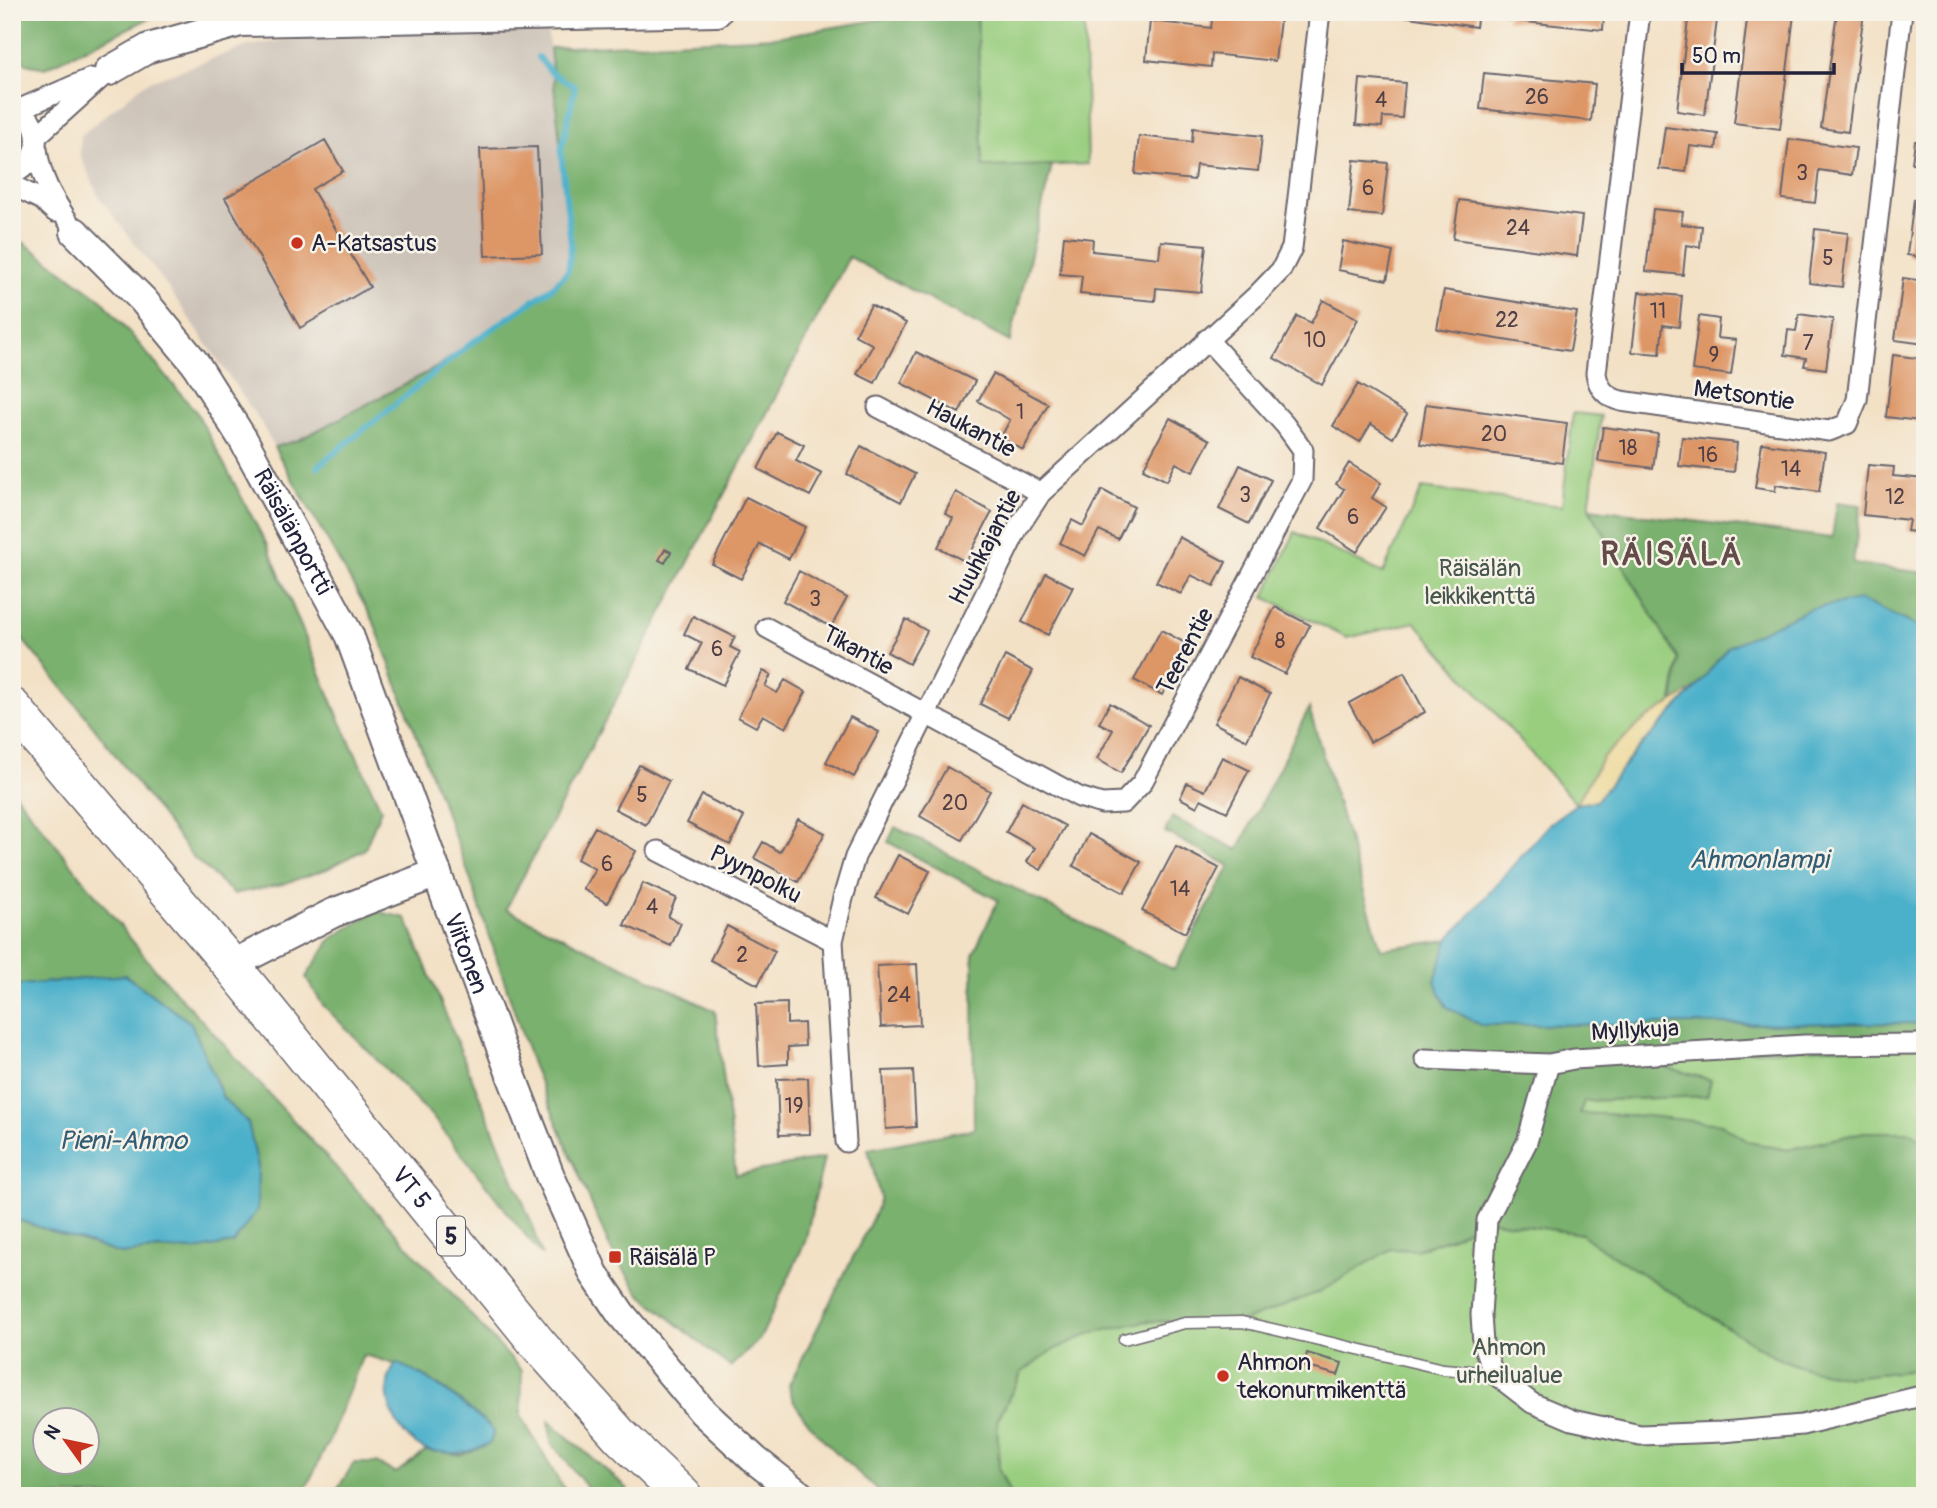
<svg xmlns="http://www.w3.org/2000/svg" width="1937" height="1508" font-family="Pangolin,sans-serif">
<style>
.industrial{fill:#ccc2b8}
.green{fill:#99ce7f;stroke:#5e785d;stroke-width:2}
.forest{fill:#7ab16e;stroke:#4e6a54;stroke-width:2;fill-rule:evenodd}
.sand{fill:#eeda9e;stroke:#887e6c;stroke-width:2}
.water{fill:#4bb0ca;stroke:#366982;stroke-width:2}
.lines{fill:none;stroke-linecap:round;stroke-linejoin:round}
.stream{stroke:#4bb0ca;stroke-width:6}
.building{fill:#dd9666}
.lane-casing{stroke:#6b656c;stroke-width:13}
.street-casing{stroke:#6b656c;stroke-width:23}
.secondary-casing{stroke:#6b656c;stroke-width:32}
.highway-casing{stroke:#6b656c;stroke-width:40}
.lane{stroke:#fff;stroke-width:10}
.street{stroke:#fff;stroke-width:19}
.secondary{stroke:#fff;stroke-width:28}
.highway{stroke:#fff;stroke-width:37}
.poi-dot{fill:#c8321e;stroke:#f7f3e8;stroke-width:2.5}
.labels{text-anchor:middle;stroke-width:5;stroke-linejoin:round;paint-order:stroke}
.number-label{font-size:21px;fill:#513f46}
.shield{fill:#f7f3e8;stroke:#62616f;stroke-width:2}
.shield-label{font-size:23px;font-weight:bold;fill:#22223b}
.poi-label{font-size:24px;fill:#22223b;stroke:#f7f3e8;text-anchor:start}
.street-label{font-size:24px;fill:#22223b;stroke:#f7f3e8}
.park-label{font-size:24px;fill:#46564f;stroke:#f7f3e8}
.water-label{font-size:26px;font-style:italic;fill:#325b74;stroke:#f7f3e8}
.district-label{font-size:32px;font-weight:bold;letter-spacing:2px;fill:#634b4a;stroke:#f7f3e8}
</style>
<rect width="100%" height="100%" fill="#f7f3e8"/>
<filter id="ink" filterUnits="userSpaceOnUse"><feTurbulence type="fractalNoise" baseFrequency=".0143" numOctaves="2"/><feDisplacementMap in="SourceGraphic" scale="14" xChannelSelector="R" yChannelSelector="G"/><feConvolveMatrix kernelMatrix="1 2 1 2 8 2 1 2 1" color-interpolation-filters="sRGB"/></filter>
<filter id="wash" filterUnits="userSpaceOnUse"><feTurbulence type="fractalNoise" baseFrequency=".00686" numOctaves="4" result="noise"/><feDisplacementMap in="SourceGraphic" scale="28" xChannelSelector="R" yChannelSelector="G"/><feGaussianBlur stdDeviation="1.57" result="paint"/><feColorMatrix in="noise" values="0 0 0 0 0 0 0 0 0 0 0 0 0 0 0 0 0 1.4 0 .05"/><feComposite in="paint" operator="in"/></filter>
<g filter="url(#wash)">
<rect width="100%" height="100%" fill="#f3e1c6"/>
<!-- industrial -->
<path class="industrial" d="M546 16 571 245 568 271 552 288 434 369 299 440 274 447 261 423 165 283 99 197 80 154 81 135 147 82 248 46 428 18Z"/>
<!-- green -->
<path class="green" d="M977 12H1084L1088 164 983 168Z
M1573 413 1601 416 1589 508 1679 660 1669 717 1635 752 1596 802 1576 804 1415 622 1347 638 1264 597 1295 532 1383 573 1422 488 1562 506Z
M1925 1044V1141L1909 1132H1864L1787 1150 1749 1142 1721 1124 1580 1114 1584 1101 1707 1096 1711 1080 1668 1068 1647 1054Z
M1487 1220 1582 1234 1590 1241 1773 1356 1807 1369 1849 1377 1925 1369V1496H1011L999 1470 997 1421 1022 1372 1053 1350 1091 1333 1146 1321 1185 1323 1357 1268 1391 1248 1416 1250 1452 1237Z"/>
<!-- forest -->
<path class="forest" d="M12 12H186L152 17 45 68 26 64 12 46Z
M925 12H977L983 167 1052 165 1010 342 849 257 506 909 715 1011 736 1175 824 1158 805 1242 760 1339 730 1367 640 1294 611 1250 532 1064 469 875 373 620 274 447 299 440 434 369 552 288 568 271 571 245 550 48 775 37Z
M12 234 102 300 197 413 268 547 338 716 381 809 365 849 327 869 283 884 234 894 193 857 84 714 12 627Z
M1837 502 1861 505 1853 564 1925 573V630L1860 600 1728 647 1696 688 1673 702 1679 660 1589 508 1832 538Z
M1309 708 1381 949 1448 940 1435 981 1446 1006 1480 1025 1925 1023V1044L1649 1055 1668 1068 1711 1080 1707 1096 1584 1101 1580 1113 1648 1116 1721 1124 1749 1142 1787 1150 1864 1132H1909L1925 1141V1369L1849 1377 1807 1369 1773 1356 1590 1241 1582 1234 1487 1220 1452 1237 1416 1250 1391 1249 1319 1292 1242 1322 1146 1321 1091 1333 1053 1350 1022 1372 997 1421 999 1470 1011 1496H884C858 1471 792 1420 789 1385L875 1213 880 1197 868 1149 974 1129 973 955 998 900 888 842 895 827 1174 970 1230 866 1165 832 1172 817 1238 850Z
M12 790 154 968 522 1371 521 1416 560 1483 570 1496H333L354 1463H376L396 1473 427 1450 462 1455 490 1443 494 1431C451 1390 422 1369 363 1355L328 1443 302 1496H12V1218L121 1254 160 1249 195 1250 257 1210 258 1166 248 1123 223 1098 191 1023 125 975 12 986ZM46 1420H88V1462H46Z
M376 911 406 918 530 1219 542 1256 430 1114 322 1004 306 977 331 939Z
M549 1421 628 1489 624 1496H594L551 1442Z"/>
<!-- sand -->
<path class="sand" d="M1696 688 1635 752 1596 802 1576 804 1603 757 1644 720Z"/>
<!-- water -->
<path class="water" d="M1860 600 1925 630V1023L1480 1025 1446 1006 1435 981 1448 940 1550 823 1576 804 1596 801 1635 752 1696 688 1728 647 1809 609Z
M125 975 191 1023 223 1098 248 1123 258 1166 257 1210 233 1243 195 1250 160 1249 121 1254 12 1218V986Z
M397 1363C434 1380 464 1402 494 1431L490 1443C471 1451 464 1455 443 1452 438 1452 431 1452 426 1450 396 1437 374 1389 397 1363Z"/>
<g class="lines">
<!-- stream -->
<path class="stream" d="M317 467 473 342 552 288 568 271 571 245 561 152 575 87 552 73 538 57"/>
</g>
<g id="blocks">
<!-- building -->
<path class="building" d="M1213 12 1280 20 1275 61 1212 54 1211 67 1146 60 1150 21 1211 28Z
M1375 12H1478L1476 27Z
M1508 12H1604L1603 30 1507 20Z
M1689 12H1718L1705 115 1677 111Z
M1748 12 1794 14 1780 129 1734 123Z
M1837 12H1864L1848 132 1821 128Z
M1484 73 1595 84 1591 121 1480 109Z
M1360 79 1405 83 1402 118 1383 117 1382 127 1356 125Z
M1665 127 1718 134 1716 149 1690 146 1686 172 1659 169Z
M1193 128 1262 136 1258 171 1196 165 1194 180 1135 174 1139 136 1192 142Z
M1923 136 1925 164 1912 163 1915 141H1922Z
M1789 139 1856 148 1852 175 1819 170 1815 203 1782 199Z
M325 140 343 171 312 189 370 287 300 328 225 198Z
M537 147 542 254 485 256 480 149Z
M1354 160 1388 163 1382 216 1349 213Z
M1914 199 1925 200V258L1907 255Z
M1459 200 1582 216 1577 256 1453 239Z
M1653 209 1683 212 1681 224 1702 226 1700 247 1686 245 1683 275 1646 271Z
M1815 229 1848 233 1842 287 1809 283Z
M1064 236 1093 239 1092 251 1159 258 1161 241 1206 245 1201 292 1156 288 1155 301 1080 294 1082 276 1060 274Z
M1343 241 1393 252 1387 280 1338 270Z
M1903 278 1925 281V344L1895 340Z
M1444 290 1577 312 1570 351 1437 329Z
M1639 292 1682 296 1679 327 1663 325 1660 354 1632 352Z
M1323 300 1358 319 1322 385 1274 358 1297 316 1311 323Z
M871 305 906 323 875 383 857 374 873 345 855 335Z
M1799 314 1833 319 1826 369 1804 366 1806 358 1785 355 1788 330 1796 331Z
M1699 316 1719 319 1717 338 1736 340 1731 375 1692 370Z
M916 352 975 381 959 413 901 383Z
M1893 355 1925 359 1920 421 1886 417Z
M993 374 1048 404 1023 450 1001 437 1010 420 978 401Z
M1358 384 1407 414 1393 438 1371 424 1360 442 1333 426Z
M1426 404 1567 423 1562 463 1420 444Z
M1170 418 1210 440 1193 472 1176 463 1167 481 1143 469Z
M1603 427 1658 434 1653 468 1598 461Z
M777 432 804 445 796 461 822 474 810 496 758 469Z
M1682 437 1737 443 1734 472 1679 466Z
M1762 443 1825 452 1819 492 1776 485 1775 491 1755 488Z
M861 446 915 474 901 502 847 474Z
M1349 463 1381 483 1372 498 1386 507 1357 552 1320 528 1344 489 1336 484Z
M1240 465 1271 480 1249 524 1219 509Z
M1868 465 1894 467 1893 476 1925 479V533L1907 531 1909 520 1863 515Z
M1102 490 1134 507 1118 539 1099 530 1085 556 1060 543 1072 520 1083 526Z
M956 492 992 512 966 562 938 547 953 518 945 513Z
M746 497 805 527 789 559 760 544 741 579 712 564Z
M1179 537 1226 562 1214 586 1191 575 1181 594 1156 582Z
M665 549 671 552 665 563 659 560Z
M799 571 847 598 831 627 783 601Z
M1046 573 1073 587 1048 635 1022 622Z
M1275 607 1310 625 1285 674 1250 657Z
M693 616 735 637 730 647 740 652 723 685 689 669 702 643 684 634Z
M906 619 927 631 909 664 887 652Z
M1161 630 1189 645 1162 695 1134 680Z
M1005 656 1033 671 1008 718 980 704Z
M763 671 771 675 765 686 777 693 785 680 806 692 786 728 763 715 756 727 738 717Z
M1404 673 1425 712 1370 742 1349 703Z
M1238 677 1270 694 1247 740 1214 723Z
M1110 703 1149 725 1121 773 1097 759 1113 730 1099 723Z
M850 717 879 732 854 777 826 762Z
M1222 757 1249 770 1227 812 1201 799 1197 807 1180 798 1187 783 1205 791Z
M639 765 669 781 646 825 615 809Z
M947 767 990 791 962 840 920 816Z
M702 795 744 817 730 845 687 823Z
M1022 802 1065 826 1041 870 1027 862 1035 848 1006 832Z
M798 819 825 833 798 882 754 858 763 842 780 852Z
M595 827 636 851 607 903 583 889 595 869 577 859Z
M1089 834 1141 862 1124 893 1073 866Z
M1176 846 1219 868 1185 933 1142 911Z
M898 855 930 871 908 914 876 898Z
M643 883 676 898 668 917 681 923 671 946 624 925Z
M727 926 775 951 758 985 710 960Z
M917 964 920 1025 881 1027 877 966Z
M787 1003V1024L804 1023 805 1046 788 1047V1064L759 1066 756 1004Z
M913 1070 916 1127 886 1129 883 1071Z
M808 1078 810 1134 779 1135 777 1079Z
M1307 1353 1342 1363 1338 1375 1304 1366Z"/>
</g>
</g>
<g filter="url(#ink)">
<use href="#blocks" fill-opacity="0" stroke="#6b656c" stroke-width="2"/>
<g class="lines">
<defs>
<path id="lane" d="M1124 1339 1185 1323 1242 1322 1443 1369 1493 1373"/>
<path id="street" d="M1640 12 1596 373C1598 388 1606 397 1621 401L1829 431 1847 424 1857 400 1902 12
M12 105C45 120 44 161 12 175
M20 109 91 78
M37 136 109 71
M37 149C42 185 56 202 75 232
M12 185 42 200 55 212
M878 407 1041 493
M767 628 1079 797 1102 804 1123 803 1142 783 1302 480 1303 450 1285 425 1207 339
M658 851 833 941
M1425 1059 1549 1064 1574 1059 1805 1045 1925 1044
M1549 1064 1527 1142 1487 1220 1481 1315 1483 1344 1493 1373 1532 1403 1572 1420 1640 1435 1722 1432 1802 1425 1925 1395
M846 1142 833 941 843 898 855 857 1018 528 1041 493 1257 295 1281 270 1292 248 1320 12"/>
<g id="secondary">
<path d="M109 71 149 48 240 22 717 12"/>
<path id="s1" d="M75 232 143 300 195 363 244 441 349 635 510 1072 550 1176 594 1274 621 1314 703 1412 755 1460 801 1496"/>
<path d="M231 965 333 913 437 873"/>
</g>
<g id="highway">
<path id="s2" d="M12 707 231 965 538 1344 620 1436 683 1496"/>
</g>
</defs>
<!-- lane casing -->
<use href="#lane" class="lane-casing"/>
<!-- street casing -->
<use href="#street" class="street-casing"/>
<!-- secondary casing -->
<use href="#secondary" class="secondary-casing"/>
<!-- highway casing -->
<use href="#highway" class="highway-casing"/>
<!-- lane -->
<use href="#lane" class="lane"/>
<!-- street -->
<use href="#street" class="street"/>
<!-- secondary -->
<use href="#secondary" class="secondary"/>
<!-- highway -->
<use href="#highway" class="highway"/>
</g>
</g>
<!-- markers -->
<g class="poi-dot">
<circle cx="297" cy="243" r="7"/>
<rect x="608" y="1250" width="14" height="14" rx="3.5"/>
<circle cx="1223" cy="1376" r="7"/>
</g>
<g class="labels">
<!-- number labels -->
<g class="number-label">
<text x="1537" y="104">26</text>
<text x="1381" y="107">4</text>
<text x="1802" y="180">3</text>
<text x="1368" y="195">6</text>
<text x="1518" y="235">24</text>
<text x="1828" y="265">5</text>
<text x="1658" y="318">11</text>
<text x="1507" y="327">22</text>
<text x="1315" y="347">10</text>
<text x="1808" y="350">7</text>
<text x="1714" y="362">9</text>
<text x="1020" y="419">1</text>
<text x="1494" y="441">20</text>
<text x="1628" y="455">18</text>
<text x="1708" y="462">16</text>
<text x="1791" y="476">14</text>
<text x="1245" y="502">3</text>
<text x="1895" y="504">12</text>
<text x="1353" y="524">6</text>
<text x="815" y="606">3</text>
<text x="1280" y="648">8</text>
<text x="717" y="656">6</text>
<text x="642" y="802">5</text>
<text x="955" y="810">20</text>
<text x="607" y="871">6</text>
<text x="1180" y="896">14</text>
<text x="652" y="914">4</text>
<text x="742" y="962">2</text>
<text x="899" y="1002">24</text>
<text x="794" y="1113">19</text>
</g>
<!-- shield labels -->
<rect class="shield" x="437" y="1216.5" width="28" height="39" rx="5"/>
<g class="shield-label">
<text x="451" y="1244">5</text>
</g>
<!-- poi labels -->
<g class="poi-label">
<text x="311" y="251">A-Katsastus</text>
<text x="629" y="1265">Räisälä P</text>
<text x="1237" y="1370">Ahmon<tspan x="1237" dy="28">tekonurmikenttä</tspan></text>
</g>
<!-- street labels -->
<g class="street-label">
<text transform="translate(1744 395) rotate(8)" y="8">Metsontie</text>
<text transform="translate(971 428) rotate(28)" y="8">Haukantie</text>
<text dy="8" stroke="none"><textPath href="#s1" startOffset="373">Räisälänportti</textPath></text>
<text transform="translate(985 547) rotate(-62)" y="8">Huuhkajantie</text>
<text transform="translate(858 650) rotate(29)" y="8">Tikantie</text>
<text transform="translate(1185 651) rotate(-62)" y="8">Teerentie</text>
<text transform="translate(756 874) rotate(27)" y="8">Pyynpolku</text>
<text dy="8" stroke="none"><textPath href="#s1" startOffset="830">Viitonen</textPath></text>
<text transform="translate(1635 1030) rotate(-3)" y="8">Myllykuja</text>
<text dy="8" stroke="none"><textPath href="#s2" startOffset="625">VT 5</textPath></text>
</g>
<!-- park labels -->
<g class="park-label">
<text x="1480" y="576">Räisälän<tspan x="1480" dy="28">leikkikenttä</tspan></text>
<text x="1509" y="1355">Ahmon<tspan x="1509" dy="28">urheilualue</tspan></text>
</g>
<!-- water labels -->
<g class="water-label">
<text x="1759" y="868">Ahmonlampi</text>
<text x="123" y="1149">Pieni-Ahmo</text>
</g>
<!-- district labels -->
<g class="district-label">
<text x="1672" y="565">RÄISÄLÄ</text>
</g>
</g>
<!-- margin -->
<rect width="1937" height="1508" fill="none" stroke="#f7f3e8" stroke-width="42"/>
<!-- north arrow -->
<g transform="translate(66 1441) rotate(303)"><circle r="33" fill="#f7f3e8" stroke="#a29fa3" stroke-width="2"/>
<path d="M0-5L12 26L0 18L-12 26Z" fill="#c8321e"/>
<text y="-10" font-size="19" font-weight="bold" text-anchor="middle" fill="#22223b">N</text>
</g>
<!-- scale -->
<path d="M1682 63v10h152v-10" fill="none" stroke="#22223b" stroke-width="3.5"/>
<text x="1692" y="63" font-size="21" fill="#22223b" stroke="#f7f3e8" stroke-width="5" paint-order="stroke">50 m</text>
</svg>
